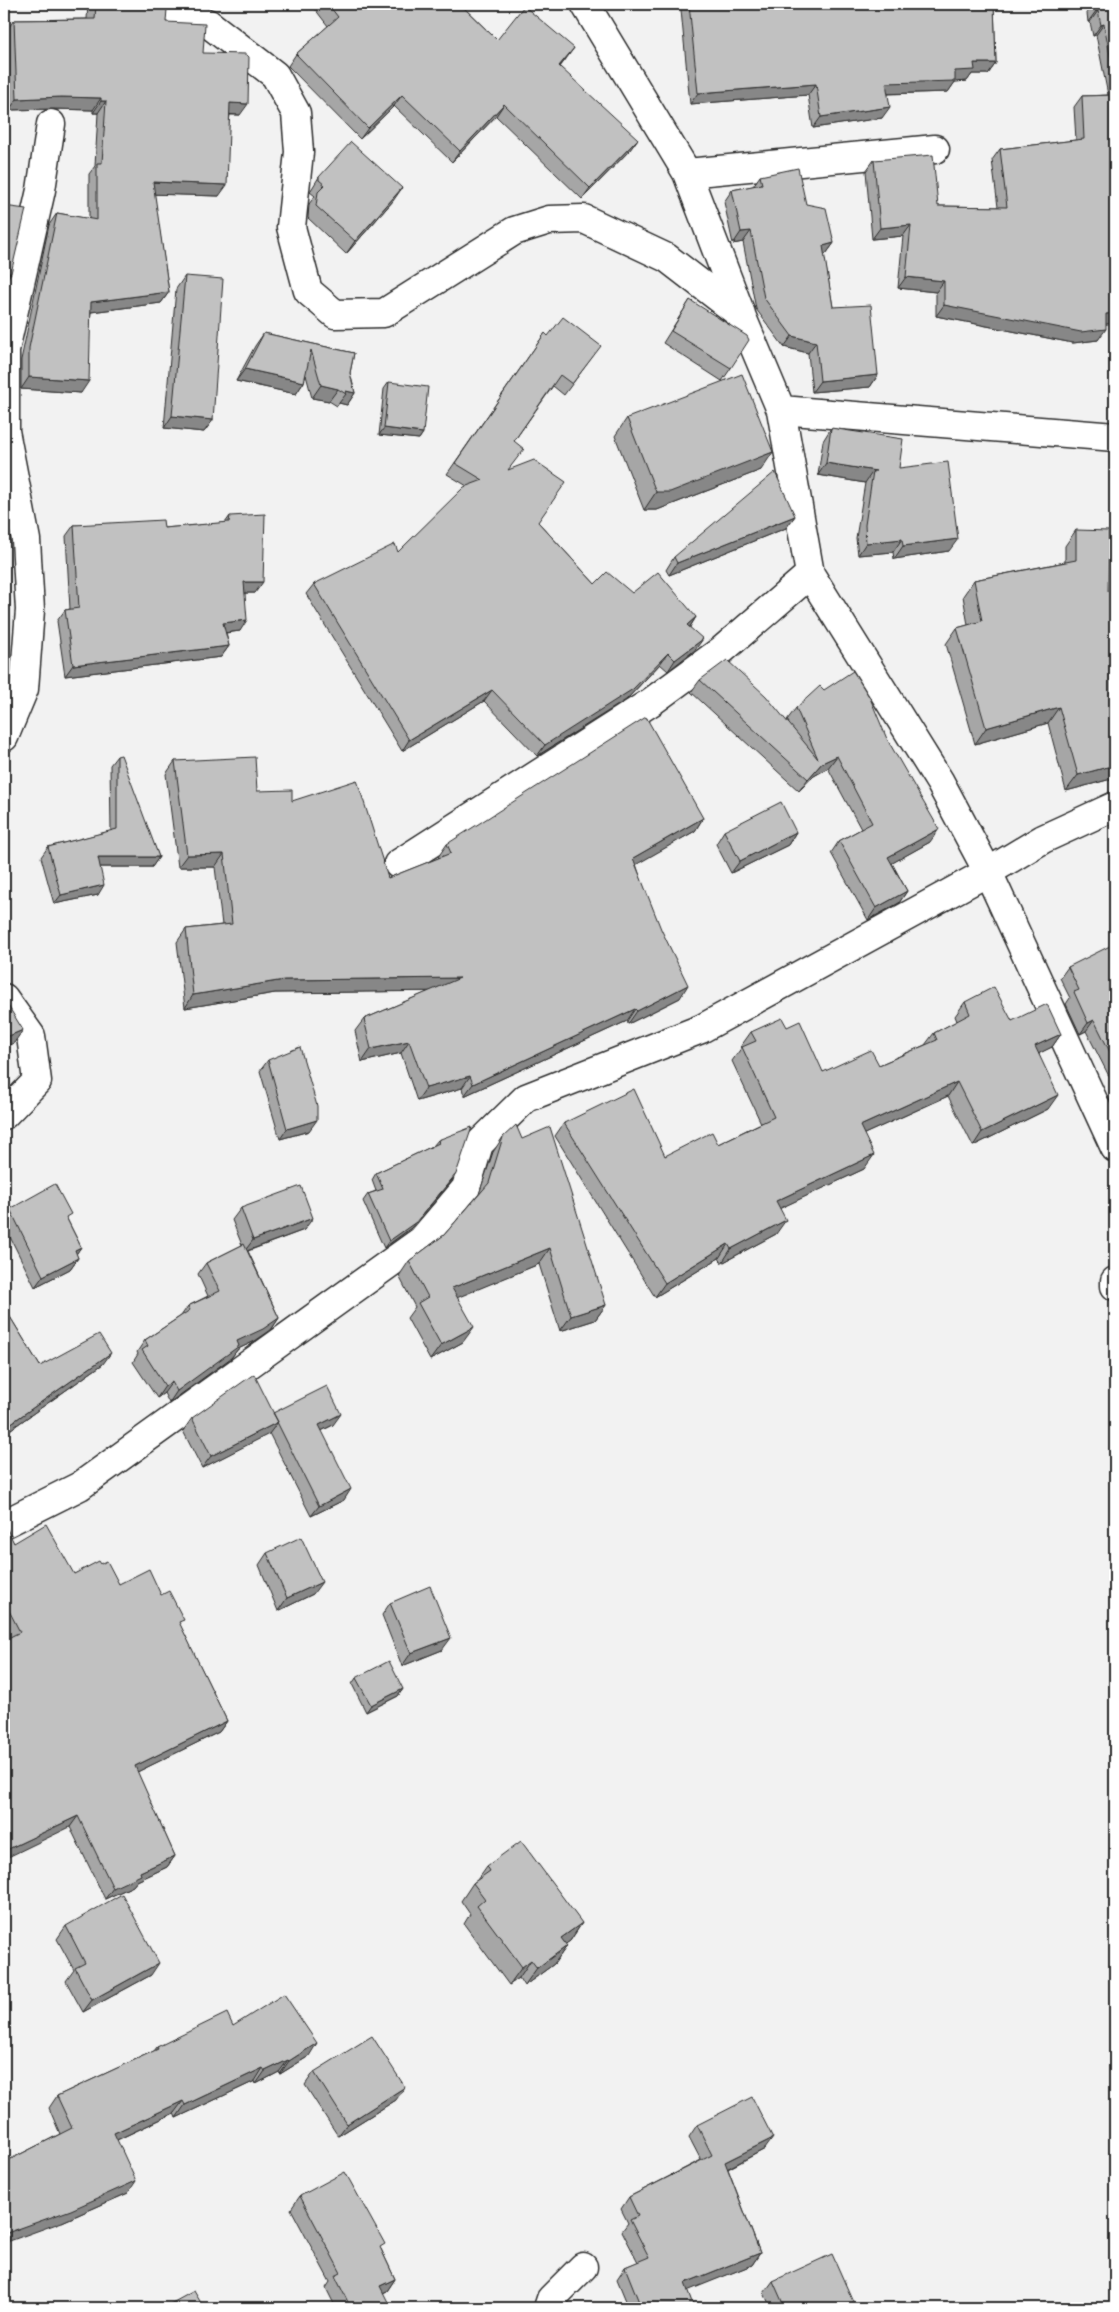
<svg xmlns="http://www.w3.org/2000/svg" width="1119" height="2312" font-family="'Balsamiq Sans',sans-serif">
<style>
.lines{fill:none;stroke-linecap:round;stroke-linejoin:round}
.street-casing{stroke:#2b2b2b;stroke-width:31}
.street{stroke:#fff;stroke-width:28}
.wall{fill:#a6a6a6;stroke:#2b2b2b}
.shaded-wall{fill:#878787;stroke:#2b2b2b}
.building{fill:#c1c1c1;stroke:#2b2b2b}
</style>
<rect width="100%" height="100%" fill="#f2f2f2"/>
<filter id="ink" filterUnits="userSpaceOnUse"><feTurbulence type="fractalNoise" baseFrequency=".02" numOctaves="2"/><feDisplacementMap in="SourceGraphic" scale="10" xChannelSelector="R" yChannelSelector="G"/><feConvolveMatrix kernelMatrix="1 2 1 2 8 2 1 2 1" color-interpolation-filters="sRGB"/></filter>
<g filter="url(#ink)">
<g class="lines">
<defs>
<path id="street" d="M160 4 209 24 275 75 296 113 299 152 291 227 308 291 335 314 384 313 514 231 549 220 584 219 667 258 741 315 781 410 810 574 940 782 988 872 1115 1148
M585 4 687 173 741 314
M687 173 935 149
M781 410 1115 437
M4 737 24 689 30 610 26 540 5 431V350L41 190 51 124
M398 864 651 702 722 650 810 574
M4 998 31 1036 37 1081 4 1115
M1115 1281V1286
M4 1524 80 1486 422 1240 466 1188 479 1144 526 1098 701 1029 988 872 1043 839 1115 806
M548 2308 551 2299 583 2267"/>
</defs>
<!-- street casing -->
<use href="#street" class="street-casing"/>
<!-- street -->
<use href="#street" class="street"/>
</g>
<!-- wall -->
<path class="wall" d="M88 4H159L166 22 203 53 240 115H230L219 196 154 194 169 292 161 303 91 312 81 393 21 389V360L49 225 57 213 89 219V174L95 166 98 113H93V110L53 109 9 110 6 31 14 20 87 19Z
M311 4H460L497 40 566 59 560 67 630 150 582 199 496 116 452 162 394 106 360 139 288 66 296 54 328 26Z
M685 4H994L996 63 988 74H972L967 81 955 82 948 92 888 94 882 118 813 128 808 95 690 104 681 10Z
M1086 4H1115V323L1106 324 1098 340 1073 343 936 316V292L898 288 903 236 872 239 866 171 874 160 938 206 998 207 992 160 1000 149 1076 140 1074 107 1082 96 1108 95 1096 35 1093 36 1090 22H1088Z
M760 176 806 204 834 243 826 254 824 255 833 307 878 375 870 387 812 392 808 353 784 347 756 309 743 242 733 244 724 202 732 190 753 186Z
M319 177 393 201 346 254 308 218 309 204 315 196 310 192 311 190Z
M185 276 213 420 204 432 164 428 176 289Z
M690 300 731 368 722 381 663 343Z
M264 333 354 353 350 373 355 393 347 405 339 403 337 406 329 401 312 398 306 375 304 382 296 394 236 381 255 346Z
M545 333 548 336 593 356 564 395 553 386 514 441 508 470 538 522 595 584 632 593 696 617 690 627 695 650 668 671 660 664 626 700 537 756 484 701 402 751 306 594 314 584 398 552 467 486 447 474Z
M389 382 423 433 419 439 379 435 384 389Z
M627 418 761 470 657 510H644L615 436Z
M831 428 899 468 949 551 894 559 893 552 858 555 856 538 865 483 818 475 823 441Z
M230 516 255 593H245L240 631 226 633 229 646 221 657 65 676 57 621 65 610 70 609 66 536 74 525 164 528 225 523Z
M795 516 786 528 669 575 666 570 674 557Z
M1076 530 1108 591 1115 590V778L1066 791 1048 723 975 744 946 644 957 628 968 625 963 596 974 580 1065 562V546Z
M700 680 789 723 787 720 796 708 930 842 892 863 907 891 899 903 868 920 831 853 839 841 861 829 828 768 814 776 799 791 691 692Z
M117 756 159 857 152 867H100L98 895 54 904 41 857 48 847 111 831 110 765Z
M175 761 257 791 292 801 388 878 439 858 438 857 447 844 703 818 695 831 636 864 680 998 628 1024 627 1021 464 1096 462 1088 417 1101 401 1053 362 1062 355 1031 364 1019 430 991 275 993 185 1008 177 942 186 929 222 925 215 867H178L166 774Z
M724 831 796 832 788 845 731 873 716 844Z
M1115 952V1083L1113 1084 1086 1031 1080 1034 1066 1004 1070 998 1060 978 1068 967Z
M965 1002 1012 1021 1061 1034 1052 1047 1039 1053 1048 1109 973 1146 948 1096 864 1134V1169L780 1208 776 1234 722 1263 719 1258 655 1297 555 1136 564 1123 665 1156 718 1144 761 1123 732 1061 742 1047 741 1046 751 1032 787 1027 823 1072 879 1065 925 1045 934 1033 957 1021 955 1016Z
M268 1060 309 1131 280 1139 260 1071Z
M503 1137 606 1305 595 1320 560 1331 539 1264 457 1297 463 1342 430 1360 407 1318 415 1307 399 1276 409 1261 444 1235 479 1194 493 1152Z
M438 1140 452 1180 411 1228 384 1248 363 1201 368 1194 376 1191 372 1180 376 1173 433 1146Z
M241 1208 304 1230 248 1251 279 1318 271 1330 255 1341 238 1349 231 1358 169 1403 164 1393 157 1398 133 1362 138 1354 137 1352 145 1340 181 1316 188 1306 208 1296 198 1274 206 1263 242 1245 232 1220Z
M10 1209 67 1219 81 1247 76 1254 78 1258 70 1269 35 1287 4 1225V1218Z
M4 1307 40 1366 103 1364 4 1434Z
M273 1413 333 1425 321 1431 344 1500 311 1516 269 1433 202 1468 183 1431 192 1418Z
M4 1528 14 1543 74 1574 101 1564 119 1584 161 1595 180 1625 227 1721 219 1732 137 1772 175 1856 167 1867 137 1881 133 1886 105 1899 70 1827 9 1637 4 1626Z
M267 1553 313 1594 278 1611 259 1565Z
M390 1603 442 1650 402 1666 382 1615Z
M356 1678 403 1689 398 1696 366 1712 352 1684Z
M487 1866 582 1923 570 1941 565 1944 567 1946 554 1964 524 1986 519 1978 509 1985 464 1924 470 1914 461 1901 473 1883 477 1880Z
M66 1926 151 1975 83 2012 66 1981 74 1970 57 1939Z
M233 2026 309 2056 280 2074 279 2072 256 2084 255 2081 176 2118 174 2113 117 2140 128 2193 62 2222 5 2162 60 2134 49 2108 57 2096 154 2051 157 2047Z
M314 2072 396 2100 338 2136 305 2085Z
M697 2125 765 2149 728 2169 760 2253 752 2265 687 2290 694 2308H629L617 2279 625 2267 638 2262 622 2231 628 2223 621 2209 629 2197 701 2160 689 2137Z
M300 2196 381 2249 395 2279 387 2291 383 2293 386 2308H336L326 2288 330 2282 291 2209Z
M773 2281 856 2308H771L764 2293Z"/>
<!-- shaded-wall -->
<path class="shaded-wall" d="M1096 11H1098L1090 22H1088Z
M1104 24 1096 35 1093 36 1101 25Z
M574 48 566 59 551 77 559 66Z
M974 63H996L988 74H972L967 81 955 82 948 92 879 94 886 83 955 71Z
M816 84 808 95 690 104 698 93Z
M402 95 394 106 360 139 368 128Z
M61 97 101 98 93 110 53 109 9 110 17 99Z
M101 101H106L98 113H93Z
M230 103 248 104 240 115 222 114Z
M504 104 496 116 452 162 460 151Z
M890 107 882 118 813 128 821 117Z
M638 139 630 150 582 199 590 188Z
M153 182 227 185 219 196 145 194Z
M402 188 393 201 346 254 355 241Z
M911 225 903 236 872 239 880 228Z
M751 231 743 242 733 244 741 232Z
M834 243 826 254 815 257 823 246Z
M4 273H11L4 284Z
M906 277 944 281 936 292 898 288Z
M169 292 161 303 83 313 91 302Z
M944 305 1106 329 1098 340 1073 343 936 316Z
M1115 313V323L1098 325 1106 314Z
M792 336 816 342 808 353 784 347Z
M245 369 304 382 296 394 236 381Z
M878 375 870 387 812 392 820 381Z
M29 377 89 381 81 393 21 389Z
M321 385 338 389 329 401 312 398Z
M346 391 355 393 347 405 339 403 346 394Z
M172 416 213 420 204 432 164 428Z
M384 428 423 433 419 439 379 435Z
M773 452 761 470 657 510H644L656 492Z
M826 463 876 471H873L865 483 818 475Z
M795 516 786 528 669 575 677 563Z
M902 539 893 552 858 555 866 543Z
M958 539 949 551 894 559 903 546Z
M244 582H263L255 593H236Z
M696 617 689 628 687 625Z
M247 620 240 631 215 634 223 623Z
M703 639 695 650 668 671 675 660Z
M229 646 221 657 65 676 73 665Z
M668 653 660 664 626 700 537 756 545 745Z
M492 690 484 701 402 751 409 740Z
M1059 707 1048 723 975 744 986 728Z
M837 756 828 768 814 776 799 791 808 779 822 763Z
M1115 765V778L1066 791 1078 775Z
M703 818 695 831 625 871 633 858Z
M939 829 930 842 880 870 888 857Z
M796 832 788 845 731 873 740 861Z
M224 854 215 867H178L187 855Z
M98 857H159L152 867H91Z
M104 885 98 895 54 904 61 895Z
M907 891 899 903 868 920 876 908Z
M460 978 452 991 275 993 185 1008 193 995 284 980Z
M688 985 680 998 628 1024 637 1011Z
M635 1009 627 1021 464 1096 473 1084Z
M1094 1020 1086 1031 1080 1034 1088 1023Z
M23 1030 14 1043 4 1047V1038Z
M1061 1034 1052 1047 1026 1060 1035 1046Z
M409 1041 401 1053 362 1062 371 1049Z
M470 1076 462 1088 417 1101 426 1088Z
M957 1082 948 1096 851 1140 860 1126Z
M1058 1095 1048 1109 973 1146 982 1132Z
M317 1120 309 1131 280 1139 287 1129Z
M874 1155 864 1169 766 1215 776 1201Z
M456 1174 452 1180 411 1228 384 1248 389 1241Z
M313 1218 304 1230 244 1252 253 1240Z
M786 1220 776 1234 722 1263 731 1249Z
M728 1244 719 1258 655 1297 665 1283Z
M81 1247 73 1259 75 1250Z
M550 1248 539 1264 442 1304 452 1288Z
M78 1258 70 1269 35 1287 43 1276Z
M606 1305 595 1320 560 1331 571 1316Z
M279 1318 271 1330 255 1341 238 1349 231 1358 169 1403 177 1391 237 1341Z
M474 1327 463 1342 430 1360 441 1345Z
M111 1353 103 1364 4 1434V1430L7 1426Z
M172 1382 164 1393 157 1398 165 1386Z
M341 1414 333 1425 311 1436 319 1425Z
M278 1422 269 1434 202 1468 211 1456Z
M351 1489 344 1500 311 1516 319 1506Z
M322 1582 313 1594 278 1611 287 1598Z
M451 1638 442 1650 402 1666 411 1653Z
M403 1689 398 1696 366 1712 371 1705Z
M227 1721 219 1732 127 1777 135 1766Z
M78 1816 70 1827 4 1859V1851Z
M175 1856 167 1867 137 1881 133 1886 105 1899 113 1888 140 1872Z
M582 1923 570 1941 549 1956 561 1938Z
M567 1946 554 1964 524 1986 537 1968Z
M531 1960 519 1978 509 1985 522 1967Z
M159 1963 151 1975 83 2012 92 2000Z
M317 2043 309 2056 280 2074 289 2061Z
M288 2060 279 2072 256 2084 265 2071Z
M263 2068 255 2081 176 2118 185 2105Z
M405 2087 396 2100 338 2136 347 2124Z
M183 2101 174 2113 106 2145 114 2133Z
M773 2138 765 2149 717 2174 725 2162Z
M136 2181 128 2193 62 2222 4 2243V2234Z
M760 2253 752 2265 677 2295 685 2283Z
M395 2279 387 2291 371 2298 380 2286Z"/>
<!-- building -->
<path class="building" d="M96 4H159L167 9 166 22 205 24 203 53 246 54 249 57 248 104 230 103 227 185 153 182 169 292 91 302 89 381 29 377V348L57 213 97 220V163H102L106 101H101V98L61 97 17 99 14 20 95 19Z
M328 4H460L497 40 524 6 574 48 559 66 638 139 590 188 504 104 460 151 402 95 368 128 296 54 338 17Z
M689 4H994L996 63H974L975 70 955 71V81L886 83 890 107 821 117 816 84 698 93Z
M1095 4H1115V81L1104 24 1101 25 1098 11H1096Z
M1115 95V313L1106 314V329L1081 332 944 305V281L906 277 911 225 880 228 874 160 933 155 938 206 1007 207 1000 149 1084 139 1082 96Z
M351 142 402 188 355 241 316 206 318 192 325 185 319 180V177Z
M798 168 806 204 826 208 834 243 823 246 833 307 871 305 878 375 820 381 816 342 792 336 764 298 751 231 741 232 732 190 762 184 760 176Z
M4 206 26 209 11 273H4Z
M185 276 223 279 213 420 172 416Z
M690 300 747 336 749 340 731 368 671 331Z
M563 317 601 346 572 384 560 375 514 441 524 449 508 470 534 460 566 482 538 522 595 584 607 572 632 593 658 572 696 617 687 625 703 639 675 660 668 653 633 689 545 745 492 690 409 740 314 584 395 544 398 552 464 487 483 480 455 463 545 333 548 336Z
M264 333 354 353 350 373 355 393 346 391V394L338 389 321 385 311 350 304 382 245 369Z
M742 374 773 452 670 492H656L627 418Z
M389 382 428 387 423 433 384 428Z
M831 428 903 439 899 468 948 462 958 539 903 546 902 539 866 543 865 525 873 471H876L826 463Z
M775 472 795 516 677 563 674 557Z
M265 514 263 582H244L247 620 223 623 229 646 73 665 65 610 79 608 74 525 163 520 164 528 229 522 230 516Z
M1076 530 1109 531 1108 591 1115 590V765L1078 775 1059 707 986 728 957 628 982 621 974 580 1076 560Z
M727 660 766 696 818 759 796 708 820 686 824 690 853 671 870 698 887 739 939 829 888 857 907 891 876 908 839 841 872 823 837 756 822 763 808 779 700 680Z
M646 717 703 818 633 858 661 929 688 985 637 1011 635 1009 473 1084 470 1076 426 1088 409 1041 371 1049 364 1019 460 978 284 980 193 995 186 929 232 924 224 854 187 855 175 761 255 757 257 791 292 790V801L357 780 388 878 451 853 447 844Z
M121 755 159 857H98L104 885 61 895 48 847 117 829V756Z
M781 802 796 832 740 861 724 831Z
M1112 945 1115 952V1062L1094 1020 1088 1023 1074 992 1079 990 1068 967Z
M994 987 1012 1021 1047 1004 1061 1034 1035 1046 1058 1095 982 1132 957 1082 860 1126 874 1155 776 1201 786 1220 731 1249 728 1244 665 1283 564 1123 634 1089 665 1156 712 1132 718 1144 774 1117 742 1047 756 1041 751 1032 782 1018 787 1027 800 1021 823 1072 871 1050 879 1065 937 1040 934 1033 970 1014 965 1002Z
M7 1004 23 1030 4 1038V1005Z
M300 1047 317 1106V1120L287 1129 268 1060Z
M516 1125 522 1139 550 1127 606 1305 571 1316 550 1248 452 1288 474 1327 441 1345 418 1303 428 1297 409 1261 444 1235 489 1183 503 1137Z
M472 1127 456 1174 416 1222 389 1241 368 1194 383 1189 376 1173 439 1143 438 1140Z
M55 1184 71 1214 66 1217 81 1247 75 1250 78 1258 43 1276 10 1209Z
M301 1186 313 1218 253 1240 241 1208Z
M244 1244 279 1318 263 1329 237 1341 239 1346 177 1391 172 1382 165 1386 142 1350 148 1346 145 1340 190 1310 188 1306 220 1291 206 1263Z
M4 1307 40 1366 99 1334 111 1353 7 1426 4 1421Z
M254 1374 278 1422 211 1456 192 1418Z
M327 1386 341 1414 319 1425 351 1489 319 1506 277 1422H278L273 1413Z
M46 1524 74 1574 99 1561 101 1564 107 1561 119 1584 149 1569 161 1595 169 1591 184 1620 179 1622 227 1721 135 1766 175 1856 140 1872 141 1875 113 1888 78 1816 4 1851V1640L20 1632 4 1601V1528L6 1527 14 1543Z
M301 1537 322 1582 287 1598 267 1553Z
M430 1586 451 1638 411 1653 390 1603Z
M389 1661 403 1689 371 1705 356 1678Z
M521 1841 582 1923 561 1938 567 1946 537 1968 531 1960 522 1967 477 1906 485 1899 473 1883 490 1871 487 1866Z
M122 1894 159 1963 92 2000 75 1968 85 1963 66 1926Z
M284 1994 317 2043 289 2061 288 2060 265 2071 263 2068 185 2105 183 2101 114 2133 136 2181 71 2210 4 2234V2159L5 2162 72 2128 57 2096 158 2049 157 2047 227 2013 233 2026Z
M372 2036 405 2087 347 2124 314 2072Z
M752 2097 773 2138 725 2162 760 2253 685 2283 694 2308H638L641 2307 625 2267 649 2257 630 2220 638 2216 629 2197 712 2155 697 2125Z
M345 2172 385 2244 380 2247 395 2279 380 2286 389 2304 380 2308H351L335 2276 341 2273 300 2196Z
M832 2254 856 2308H785L773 2281Z
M194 2291 204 2308H163Z"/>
</g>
<!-- margin -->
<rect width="1119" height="2312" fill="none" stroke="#fff" stroke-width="20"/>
<rect x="10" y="10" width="1099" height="2292" fill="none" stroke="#2b2b2b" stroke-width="2" filter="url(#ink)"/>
</svg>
